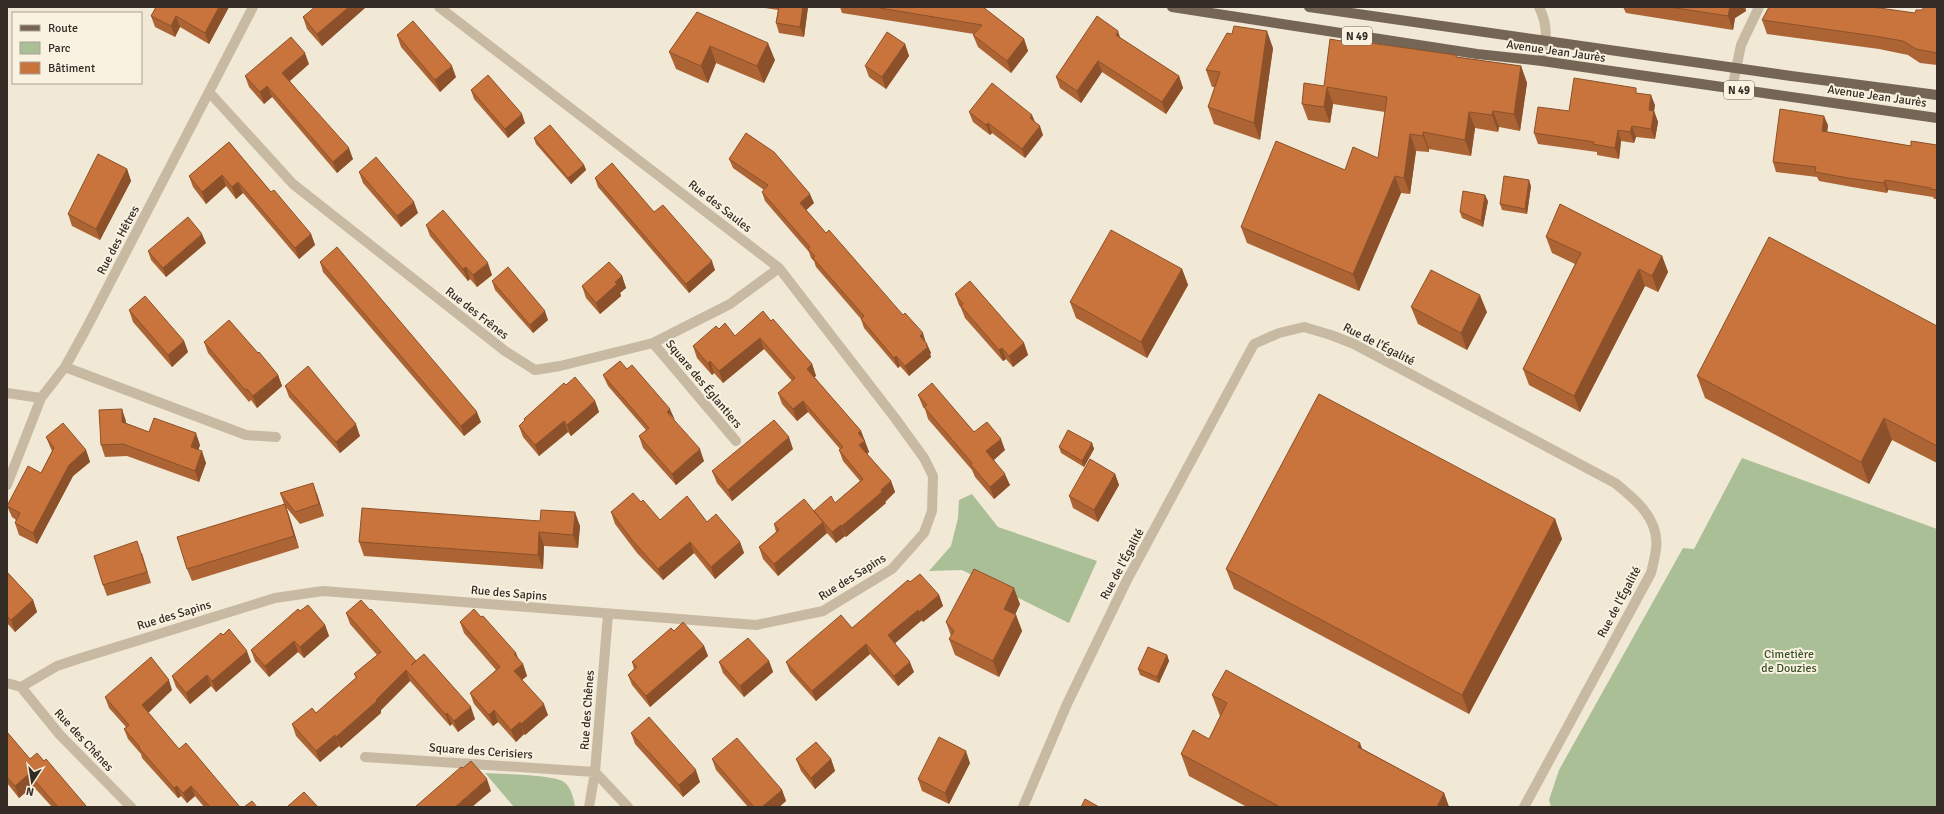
<svg xmlns="http://www.w3.org/2000/svg" width="1944" height="814" font-family="Signika,sans-serif">
<style>
.green{fill:#abbf96}
.lines{fill:none;stroke-linecap:round;stroke-linejoin:round}
.street{stroke:#c8b9a2;stroke-width:10}
.primary{stroke:#756555;stroke-width:10}
.wall{fill:#ac6434}
.shaded-wall{fill:#8c512a}
.building{fill:#c8743c;stroke:#8c512a}
.labels{text-anchor:middle;stroke-width:4;stroke-linejoin:round;paint-order:stroke}
.shield{fill:#f9f2e1;stroke:#6e675d;stroke-width:1}
.shield-label{font-size:11px;font-weight:bold;fill:#332b24}
.street-label{font-size:12px;fill:#332b24;stroke:#f9f2e1}
.park-label{font-size:12px;fill:#3c5128;stroke:#f9f2e1}
</style>
<rect width="100%" height="100%" fill="#f1e8d5"/>
<!-- green -->
<path class="green" d="M1742 458 1937 529V807H1551L1549 800 1559 770 1683 548 1694 549Z
M972 494 998 527 1097 561 1069 623 962 570 929 571 951 546 958 518 959 500Z
M485 773C500 774 554 775 564 782 571 787 574 799 575 807H514Z"/>
<g class="lines">
<!-- street -->
<path class="street" d="M1539 7C1549 27 1546 40 1542 61
M1732 89 1741 45 1759 7
M209 92 293 184 505 351 535 370 560 366 653 343 730 304 779 268
M653 343 736 441
M65 367 246 435 276 437
M7 393 41 398
M7 485 41 398 65 367 86 329 253 7
M7 683 21 687
M21 687 57 666 78 659 275 598 323 591 756 625 823 611 892 569 924 533 932 511 933 476 924 458 895 418 779 268 439 7
M21 687 60 735 131 807
M365 757 595 772 628 807
M589 807 595 772 608 614
M1023 807 1067 704 1126 582 1254 344 1279 333 1304 327 1331 335 1354 344 1615 483C1635 499 1660 519 1656 549 1655 557 1653 565 1651 573L1524 807"/>
<!-- primary -->
<path class="primary" d="M1172 7 1477 54 1542 61 1937 118
M1309 7 1791 76 1937 95"/>
</g>
<!-- wall -->
<path class="wall" d="M173 7H229L209 44 180 27 175 37 155 27 151 16Z
M315 7H366L322 46 307 29 303 17Z
M765 7H808L804 37 779 33 776 23 778 10 765 8Z
M840 7H983L1024 39 1028 51 1011 73 978 47 973 35 974 34 842 13Z
M1623 7H1745L1746 11 1735 18 1733 30 1626 13Z
M1937 7V65L1920 63 1908 55 1879 49 1767 34 1762 20 1915 13 1922 10Z
M697 12 775 60 764 83 716 63 708 83 676 69 669 52Z
M1232 34 1273 48 1260 140 1214 124 1208 107 1215 87H1212L1206 70Z
M397 35 456 77 440 92 401 47Z
M1120 38 1179 76 1183 88 1166 114 1102 72 1081 103 1060 88 1056 77Z
M905 44 909 56 886 89 869 77 865 66Z
M1456 55 1457 57 1521 66 1527 83 1520 131 1499 127 1498 132 1475 128 1471 156 1429 149V152L1416 151 1410 194 1401 193 1359 291 1247 243 1241 227 1345 170 1378 158 1385 112 1333 104 1330 123 1308 120 1302 104 1324 86Z
M309 64 290 81 353 159 337 173 272 97 264 104 249 87 245 76Z
M471 90 525 123 508 138 474 99Z
M1638 93 1655 105 1654 111 1658 122 1655 139 1636 137 1634 143 1621 141 1619 159 1597 155V152L1538 144 1534 133 1569 111Z
M969 112 1035 123 1043 135 1025 158 992 133 990 135 973 122Z
M1828 125 1827 132 1911 146 1937 145V199H1934L1933 197 1888 190 1887 193 1852 187 1819 181 1817 177 1776 172 1773 162Z
M534 138 584 165 586 170 571 184 536 144Z
M229 142 271 192 311 234 315 245 299 259 243 193 236 199 226 186 206 204 193 187 189 176Z
M729 159 814 203 806 210 826 233 926 343 931 353 930 354 931 357 909 376 900 366 898 368 864 328 861 319 816 267 814 261 811 258 809 252 765 201 762 192 764 190 733 168Z
M127 169 131 181 100 240 72 226 68 214Z
M359 172 418 213 401 227 363 183Z
M595 178 654 212 715 270 689 293 598 187Z
M1531 186 1527 214 1502 210 1500 204Z
M1488 201 1483 227 1462 218 1460 212Z
M426 225 492 275 477 287 470 279 468 281 430 236Z
M1546 237 1662 256 1668 272 1658 292 1645 286 1580 412 1529 385 1523 369 1575 264 1552 253Z
M206 243 166 277 151 260 148 251Z
M320 262 481 422 464 436 323 272Z
M1182 269 1188 285 1147 358 1076 318 1070 302Z
M622 276 626 288 620 293 621 296 600 314 586 298 582 286Z
M492 281 548 320 533 333 495 290Z
M955 294 1024 343 1028 355 1013 367 1006 359 1003 361 965 318 961 308 959 305Z
M1411 307 1487 312 1467 350 1418 324Z
M129 310 184 341 188 352 172 367 133 322Z
M771 321 812 364 816 376 814 377 861 431 869 452 867 454 891 481 895 492 885 502 886 503 846 537 845 536 836 543 826 532 827 533 778 576 763 559 759 547 776 532 774 524 814 511 835 503 860 481 843 461 839 450 840 449 808 412 797 421 782 404 778 393 792 381 764 349 723 383 714 373 712 375 697 358 693 346 719 329 735 336Z
M1937 326V463L1892 440 1869 484 1705 398 1697 376Z
M204 342 258 353 278 375 282 386 257 408 251 400 249 402 208 353Z
M603 375 704 461 676 485 643 448 639 436 646 430 608 386Z
M566 385 595 401 599 412 571 436 568 432 539 456 523 437 519 426 525 421 524 419Z
M285 386 360 436 340 453 289 397Z
M918 395 974 432 1005 450 994 460 1010 485 994 499 975 477 972 470 928 419 925 409 923 407Z
M126 421V423L149 432 200 445 198 450 206 463 199 482 127 456 105 457 101 445Z
M46 437 86 450 90 462 73 476 37 544 19 535 15 523 16 520 12 517 7 506 41 473 52 451 51 449Z
M1092 443 1094 449 1084 467 1061 453 1059 447Z
M793 449 732 501 717 483 712 471Z
M1115 474 1119 485 1098 522 1073 508 1069 496Z
M280 493 317 494 324 516 300 524 286 507 299 548 192 581 187 569 284 504Z
M641 502 660 520 707 522 740 542 744 553 715 579 694 553 663 580 637 553 615 524 611 512Z
M1555 519 1562 539 1469 714 1234 589 1226 569Z
M540 521 580 526 578 548 544 546 543 569 364 556 359 542Z
M142 553 151 583 107 596 103 585Z
M7 572 33 600 37 612 15 632 7 623Z
M910 582 939 595 943 606 923 622 922 620 895 643 914 672 898 686 870 654 816 701 790 672 786 662 852 628Z
M1020 604 1015 615H1016L1022 631 999 677 955 655 949 639 951 636 946 622Z
M346 613 416 661 475 719 458 732 452 724 450 726 410 681 381 710V713L341 748 339 746 320 762 296 736 292 724 316 713 356 678 354 674 377 655 350 624Z
M460 622 519 660 523 664 527 676 522 680 548 715 525 735 524 734 516 742 498 722 493 726 474 704 470 693 496 670 464 633Z
M325 625 329 636 304 658 298 652 269 677 255 661 251 650Z
M674 631 704 646 708 656 650 707 632 685 628 675 634 669 632 662Z
M1167 655 1169 661 1159 683 1140 675 1138 669Z
M769 661 773 672 744 697 723 673 719 662Z
M251 662 216 692 211 686 190 704 176 687 172 676Z
M172 690 148 713 179 749 240 807H204L195 796 187 803 181 796 178 798 142 758 141 754 128 739 124 729 126 727 109 708 105 697Z
M1212 695 1363 749 1444 793 1449 807H1247L1189 776 1181 754 1209 739 1220 716Z
M7 732 30 759 44 761 87 807H52L33 786 19 798 7 783Z
M631 733 700 782 683 797 635 744Z
M712 759 782 790 786 801 779 807H748L716 770Z
M796 759H831L835 771 815 789 801 771Z
M970 763 949 804 922 791 918 779Z"/>
<!-- shaded-wall -->
<path class="shaded-wall" d="M219 7H229L209 44 205 33Z
M349 7H366L322 46 317 34Z
M803 7H808L804 37 800 27Z
M1730 7H1745L1746 11 1735 18 1733 30 1728 16Z
M176 16 180 27 175 37 171 26Z
M1118 31 1122 43 1116 35Z
M1267 31 1273 48 1260 140 1254 123Z
M1024 39 1028 51 1011 73 1007 61Z
M768 43 775 60 764 83 757 66Z
M905 44 909 56 886 89 882 77Z
M710 46 716 63 708 83 701 66Z
M305 53 309 64 286 84 282 73Z
M1098 61 1102 72 1081 103 1077 91Z
M452 66 456 77 440 92 435 80Z
M1521 66 1527 83 1520 131 1514 114Z
M1179 76 1183 88 1166 114 1162 102Z
M267 86 272 97 264 104 260 92Z
M1327 87 1333 104 1330 123 1324 107Z
M1651 95 1655 105 1654 111 1658 122 1655 139 1651 129 1649 110Z
M1493 111 1499 127 1498 132 1492 115Z
M1469 112 1475 128 1471 156 1465 140Z
M522 114 525 123 508 138 505 129Z
M1032 115 1036 124 1030 118Z
M1824 116 1828 125 1826 141 1822 131Z
M988 123 992 133 990 135 986 125Z
M1040 126 1043 135 1025 158 1022 149Z
M1632 126 1636 137 1634 143 1630 132Z
M1618 130 1621 141 1619 159 1615 148Z
M1423 132 1429 149V152L1423 136Z
M1410 134 1416 151 1410 194 1404 178Z
M349 148 353 159 337 173 333 162Z
M584 165 586 170 571 184 568 178Z
M127 169 131 181 100 240 96 229Z
M222 175 226 186 206 204 202 192Z
M1395 176 1401 193 1359 291 1353 274Z
M1529 180 1531 186 1527 214 1525 209Z
M1885 180 1888 190 1887 193 1884 183Z
M238 182 243 193 236 199 232 187Z
M810 194 814 203 804 212 800 203Z
M1485 195 1488 201 1483 227 1481 221Z
M414 202 418 213 401 227 397 216Z
M202 234 206 243 166 277 163 268Z
M311 234 315 245 299 259 295 248Z
M1662 256 1668 272 1658 292 1652 276Z
M712 261 715 270 689 293 686 284Z
M488 263 492 275 477 287 473 275Z
M466 267 470 279 468 281 463 269Z
M1182 269 1188 285 1147 358 1141 342Z
M1639 269 1645 286 1580 412 1574 396Z
M622 276 626 288 620 293 621 296 600 314 596 303Z
M1480 295 1487 312 1467 350 1461 333Z
M545 311 548 320 533 333 530 325Z
M923 333 926 343 920 336Z
M760 338 764 349 723 383 719 371Z
M184 341 188 352 172 367 168 355Z
M1024 343 1028 355 1013 367 1009 356Z
M927 344 931 353 930 354 931 357 909 376 905 366Z
M1002 348 1006 359 1003 361 999 350Z
M896 356 900 366 898 368 894 358Z
M710 361 714 373 712 375 708 364Z
M812 364 816 376 811 380 807 369Z
M278 375 282 386 257 408 253 396Z
M595 401 599 412 571 436 567 425Z
M803 401 808 412 797 421 793 409Z
M122 409 126 421V434L122 422Z
M670 409 675 420 667 412Z
M477 412 481 422 464 436 461 426Z
M1884 418 1892 440 1869 484 1861 462Z
M564 421 568 432 539 456 535 445Z
M356 424 360 436 340 453 336 442Z
M861 431 869 452 864 457 859 445 858 433Z
M196 433 200 445 195 459 191 447Z
M789 437 793 449 732 501 728 490Z
M1001 439 1005 450 990 463 986 451Z
M1092 443 1094 449 1084 467 1082 461Z
M700 449 704 461 676 485 672 474Z
M86 450 90 462 73 476 37 544 33 533 69 465Z
M202 451 206 463 199 482 195 471Z
M1005 474 1010 485 994 499 990 487Z
M1115 474 1119 485 1098 522 1094 510Z
M891 481 895 492 885 502 886 503 846 537 842 526Z
M313 483 317 494 324 516 319 504Z
M285 504 289 515 299 548 294 536Z
M575 512 580 526 578 548 573 535Z
M1555 519 1562 539 1469 714 1462 695Z
M823 522 827 533 778 576 774 564Z
M841 525 845 536 836 543 832 532Z
M539 532 544 546 543 569 538 555Z
M690 542 694 553 663 580 658 569Z
M740 542 744 553 715 579 711 567Z
M1014 588 1020 604 1010 625 1004 609Z
M939 595 943 606 923 622 919 612Z
M33 600 37 612 15 632 11 620Z
M918 610 922 620 892 646 888 635Z
M1016 615 1022 631 999 677 993 661Z
M325 625 329 636 304 658 300 647Z
M294 641 298 652 269 677 265 666Z
M866 644 870 654 816 701 812 691Z
M704 646 708 656 650 707 646 696Z
M247 651 251 662 216 692 212 681Z
M516 653 521 665 514 654Z
M1167 655 1169 661 1159 683 1157 677Z
M769 661 773 672 744 697 740 686Z
M910 662 914 672 898 686 894 676Z
M523 664 527 676 518 683 514 671Z
M406 670 410 681 381 710V713L341 748 336 737Z
M207 675 211 686 190 704 186 693Z
M169 680 172 690 146 715 142 705Z
M544 704 548 715 525 735 521 724Z
M471 707 475 719 458 732 454 721Z
M494 710 498 722 493 726 489 715Z
M447 713 452 724 450 726 446 715Z
M520 722 524 734 516 742 511 730Z
M335 735 339 746 320 762 316 751Z
M1360 743 1368 764 1358 747Z
M966 751 970 763 949 804 945 793Z
M831 759 835 771 815 789 811 778Z
M696 770 700 782 683 797 679 785Z
M29 774 33 786 19 798 15 786Z
M487 779 491 791 472 807H455Z
M177 786 181 796 178 798 174 788Z
M191 786 195 796 187 803 183 793Z
M782 790 786 801 779 807H762Z
M1444 793 1449 807H1437Z"/>
<!-- building -->
<path class="building" d="M156 7H219L205 33 176 16 171 26 151 16Z
M315 7H349L317 34 303 17Z
M779 7H803L800 27 776 23Z
M874 7H983L1024 39 1007 61 973 35 982 25Z
M1669 7H1730L1728 16Z
M1769 7H1872L1915 13 1916 10H1922L1924 7H1937V53L1916 49 1903 41 1874 36 1762 20Z
M697 12 768 43 757 66 710 46 701 66 669 52Z
M1097 16 1118 31 1116 35 1179 76 1162 102 1098 61 1077 91 1056 77Z
M413 21 452 66 435 80 397 35Z
M1234 26 1267 31 1254 123 1208 107 1220 72 1206 70 1227 33 1232 34Z
M887 32 905 44 882 77 865 66Z
M291 37 305 53 282 73 349 148 333 162 267 86 260 92 245 76Z
M1330 39 1341 41 1342 39 1456 55V57L1521 66 1514 114 1493 111 1492 115 1469 112 1465 140 1423 132V136L1410 134 1404 178 1395 176 1353 274 1241 227 1276 141 1345 170 1353 147 1378 158 1387 97 1327 87 1324 107 1302 104 1304 83 1324 86Z
M488 75 522 114 505 129 471 90Z
M1574 78 1636 88V93L1651 95 1649 110 1654 111 1651 129 1632 126 1630 132 1618 130 1615 148 1593 144 1594 142 1534 133 1538 107 1569 111Z
M992 83 1032 115 1030 118 1040 126 1022 149 988 123 986 125 969 112Z
M1780 109 1824 116 1822 131 1911 146V141L1937 145V190L1930 189 1931 188 1885 180 1884 183 1848 178 1815 172 1816 167 1773 162Z
M550 125 584 165 568 178 534 138Z
M746 133 774 152 810 194 800 203 826 233 829 230 903 315 905 313 923 333 920 336 927 344 926 345 928 347 905 366 896 356 894 358 861 319 864 316 813 258 815 256 808 249 810 247 762 192 768 185 729 159Z
M229 142 271 192 274 190 311 234 295 248 238 182 232 187 222 175 202 192 189 176Z
M98 154 127 169 96 229 68 214Z
M376 157 414 202 397 216 359 172Z
M612 163 654 212 663 205 712 261 686 284 595 178Z
M1504 176 1529 180 1525 209 1500 204Z
M1463 191 1485 195 1481 221 1460 212Z
M1560 204 1662 256 1652 276 1639 269 1574 396 1523 369 1581 253 1546 237Z
M443 210 488 263 473 275 466 267 463 269 426 225Z
M188 217 202 234 163 268 148 251Z
M1111 230 1182 269 1141 342 1070 302Z
M1769 237 1937 326V446L1884 418 1861 462 1697 376Z
M337 247 477 412 461 426 320 262Z
M609 262 622 276 615 282 617 284 596 303 582 286Z
M508 267 545 311 530 325 492 281Z
M1431 270 1480 295 1461 333 1411 307Z
M970 281 1024 343 1009 356 1002 348 999 350 961 306 963 304 955 294Z
M145 296 184 341 168 355 129 310Z
M763 311 771 321 773 319 812 364 807 369 861 431 858 433 865 441 859 445 891 481 881 490 882 492 842 526 841 525 832 532 814 511 831 496 835 503 863 479 839 450 843 447 803 401 793 409 778 393 795 378 760 338 719 371 710 361 708 364 693 346 716 326 719 329 725 323 735 336Z
M229 320 258 353 259 352 278 375 253 396 247 389 245 390 204 342Z
M620 361 627 369 632 365 670 409 667 412 700 449 672 474 639 436 649 428 603 375Z
M308 366 356 424 336 442 285 386Z
M575 377 595 401 567 425 564 421 535 445 519 426 525 420 524 419 545 400 564 383 566 385Z
M932 383 974 432 987 422 1001 439 986 451 1005 474 990 487 971 465 972 463 924 407 927 405 918 395Z
M1319 394 1555 519 1462 695 1226 569Z
M122 409V422L149 432 154 418 196 433 191 447 202 451 195 471 123 444 101 445 99 410Z
M774 420 789 437 728 490 712 471Z
M63 423 86 450 69 465 33 533 15 523 20 513 7 506 28 466 41 473 54 448 46 437Z
M1068 430 1092 443 1082 461 1059 447Z
M1090 459 1115 474 1094 510 1069 496Z
M313 483 319 504 295 512 280 493Z
M633 493 641 502 643 500 660 520 687 496 707 522 716 514 740 542 711 567 690 542 658 569 633 541 611 512Z
M804 499 823 522 774 564 759 547 779 530 774 524Z
M285 504 294 536 187 569 177 537Z
M362 508 540 521 541 510 575 512 573 535 539 532 538 555 359 542Z
M137 541 147 572 103 585 94 556Z
M974 569 1014 588 1004 609 1016 615 993 661 949 639 954 631 946 622Z
M7 572 33 600 11 620 7 616Z
M920 574 939 595 919 612 918 610 888 635 910 662 894 676 866 644 812 691 786 662 841 615 852 628 908 580 910 582Z
M361 600 370 610 371 609 416 661 411 665 424 654 471 707 454 721 447 713 446 715 406 670 376 700 377 701 336 737 335 735 316 751 292 724 312 708 316 713 357 677 354 674 381 652 346 613Z
M308 605 325 625 300 647 294 641 265 666 251 650 298 609 300 611Z
M474 609 481 617 483 616 516 653 514 654 523 664 514 671 544 704 521 724 520 722 511 730 494 710 489 715 470 693 500 667 460 622Z
M683 622 704 646 646 696 628 675 637 667 632 662 671 628 674 631Z
M229 629 247 651 212 681 207 675 186 693 172 676 221 633 223 635Z
M748 638 769 661 740 686 719 662Z
M1148 647 1167 655 1157 677 1138 669Z
M151 657 169 680 142 705 179 749 186 743 240 807H210L191 786 183 793 177 786 174 788 139 748 140 747 124 729 129 725 105 697Z
M1226 670 1360 743 1358 747 1444 793 1437 807H1280L1181 754 1193 730 1209 739 1227 703 1212 695Z
M649 717 696 770 679 785 631 733Z
M7 732 30 759 37 753 44 761 46 759 87 807H58L29 774 15 786 7 777Z
M939 737 966 751 945 793 918 779Z
M737 738 782 790 762 807H754L712 759Z
M816 742 831 759 811 778 796 759Z
M471 761 487 779 455 807H415L461 767 463 768Z
M304 792 318 807H287Z
M1085 799 1099 807H1081Z
M252 801 257 807H244Z"/>
<g class="labels">
<!-- shield labels -->
<g class="shield">
<rect x="1342" y="27" width="30" height="18" rx="3"/>
<rect x="1724" y="81" width="30" height="18" rx="3"/>
</g>
<g class="shield-label">
<text x="1357" y="40">N 49</text>
<text x="1739" y="94">N 49</text>
</g>
<!-- street labels -->
<g class="street-label">
<text transform="translate(1556 51) rotate(8)" y="4">Avenue Jean Jaurès</text>
<text transform="translate(1877 96) rotate(8)" y="4">Avenue Jean Jaurès</text>
<text transform="translate(720 206) rotate(38)" y="4">Rue des Saules</text>
<text transform="translate(118 240) rotate(-62)" y="4">Rue des Hêtres</text>
<text transform="translate(477 313) rotate(38)" y="4">Rue des Frênes</text>
<text transform="translate(1379 344) rotate(27)" y="4">Rue de l'Égalité</text>
<text transform="translate(704 384) rotate(50)" y="4">Square des Églantiers</text>
<text transform="translate(1122 564) rotate(-62)" y="4">Rue de l'Égalité</text>
<text transform="translate(852 577) rotate(-32)" y="4">Rue des Sapins</text>
<text transform="translate(509 593) rotate(5)" y="4">Rue des Sapins</text>
<text transform="translate(1619 602) rotate(-62)" y="4">Rue de l'Égalité</text>
<text transform="translate(174 615) rotate(-17)" y="4">Rue des Sapins</text>
<text transform="translate(587 710) rotate(-86)" y="4">Rue des Chênes</text>
<text transform="translate(84 740) rotate(47)" y="4">Rue des Chênes</text>
<text transform="translate(481 751) rotate(4)" y="4">Square des Cerisiers</text>
</g>
<!-- park labels -->
<g class="park-label">
<text x="1789" y="658">Cimetière<tspan x="1789" dy="14">de Douzies</tspan></text>
</g>
</g>
<!-- border -->
<rect width="1944" height="814" fill="none" stroke="#332b24" stroke-width="16"/>
<!-- legend -->
<rect x="12" y="12" width="130" height="72" fill="#f9f2e1" stroke="#aaa295"/>
<rect x="20" y="25" width="20" height="6" fill="#756555" stroke="#aaa295"/>
<text x="48" y="32" font-size="12" fill="#332b24">Route</text>
<rect x="20" y="42" width="20" height="12" fill="#abbf96" stroke="#aaa295"/>
<text x="48" y="52" font-size="12" fill="#332b24">Parc</text>
<rect x="20" y="62" width="20" height="12" fill="#c8743c" stroke="#aaa295"/>
<text x="48" y="72" font-size="12" fill="#332b24">Bâtiment</text>
<!-- north arrow -->
<g transform="translate(32 782) rotate(192)" stroke="#f9f2e1" stroke-width="3" paint-order="stroke">
<path d="M0-3L7 15L0 10L-7 15Z" fill="#332b24"/>
<text y="-6" font-size="11" font-weight="bold" text-anchor="middle" fill="#332b24">N</text>
</g>
</svg>
